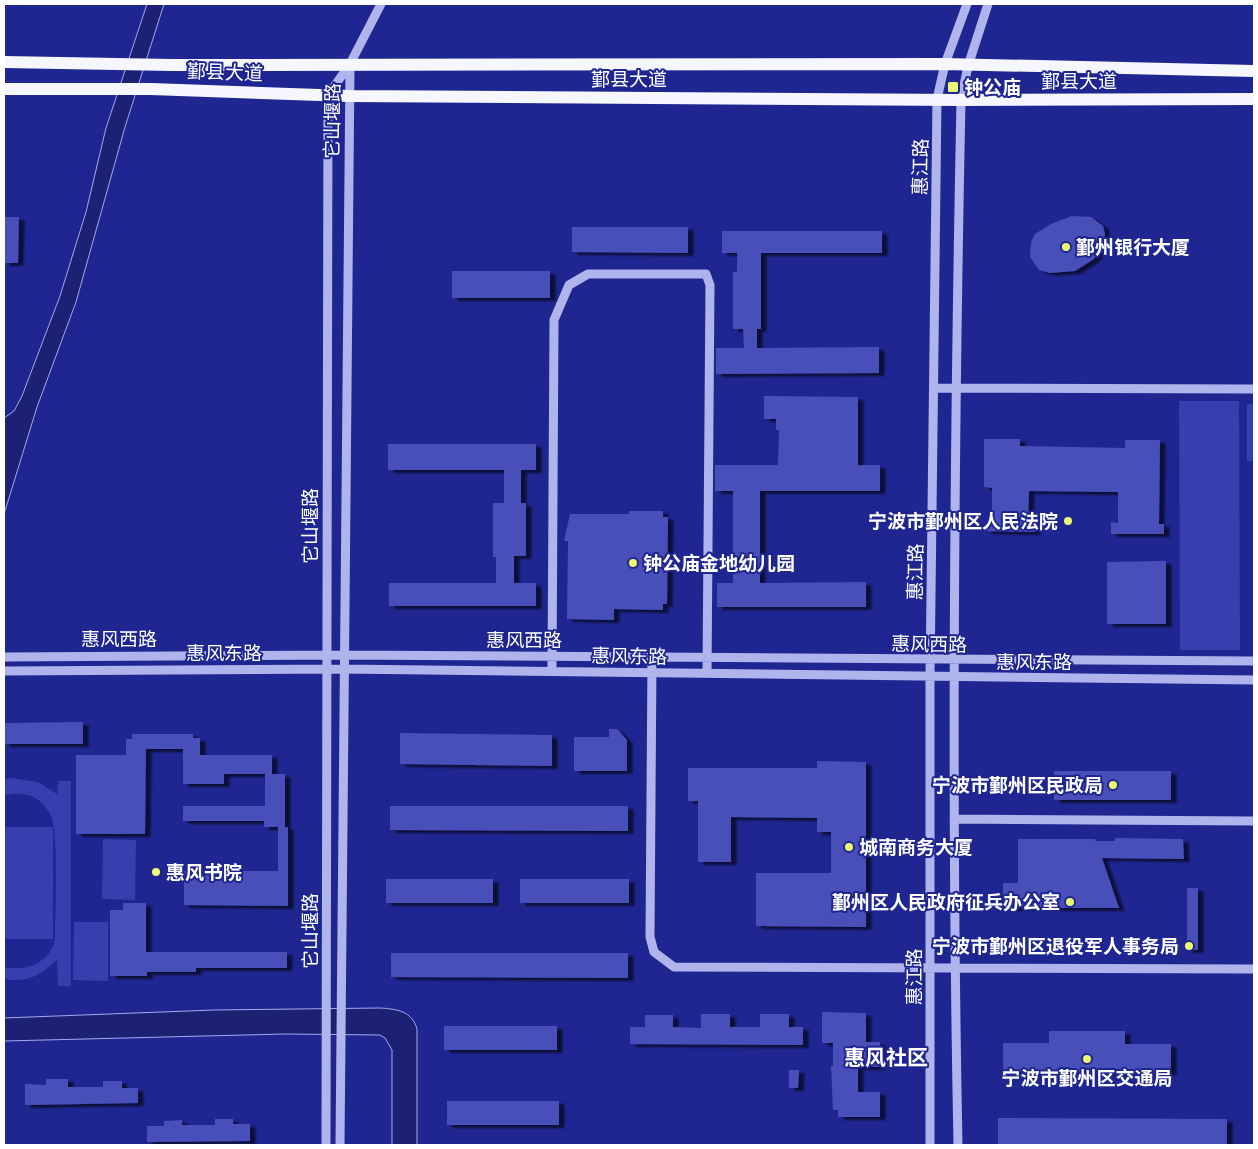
<svg xmlns="http://www.w3.org/2000/svg" width="1258" height="1149" font-family="Cabin,'Noto Sans SC',sans-serif">
<style>
.green{fill:#373faf}
.water{fill:#1d2174;stroke:#a4aaee}
.building{fill:#4850b8;filter:url(#shadow)}
.lines{fill:none;stroke-linecap:round;stroke-linejoin:round}
.minor{stroke:#b0b4ed;stroke-width:9}
.major{stroke:#f6f6ff;stroke-width:12}
.poi-dot{fill:#eefb70;stroke:#1f2691;stroke-width:2}
.labels{text-anchor:middle;stroke-width:4;stroke-linejoin:round;paint-order:stroke}
.street-label{font-size:19px;fill:#fff;stroke:#1f2691}
.poi-label{font-size:19px;font-weight:bold;fill:#fff;stroke:#1f2691;text-anchor:start}
.quarter-label{font-size:21px;font-weight:bold;fill:#fff;stroke:#1f2691}
</style>
<defs>
<filter id="shadow"><feDropShadow dx="5.5" dy="3" stdDeviation="1" flood-color="#0009"/></filter>
</defs>
<rect width="100%" height="100%" fill="#1f2691"/>
<!-- green -->
<path class="green" d="M1179 401H1239L1240 650H1180Z
M1247 404H1254V461H1247Z
M11 778 38 782 57 794 58 781H71V986H58L57 959C42 976 26 983 4 979V967C26 972 50 963 55 939 55 915 59 834 51 816 42 797 24 789 4 796V779Z
M4 827H53V939H4Z
M103 839 136 840 135 900 102 899Z
M74 922H108V981L73 980Z"/>
<!-- water -->
<path class="water" d="M147 4H164L125 127 76 302 37 407 4 514V418L14 411 22 396 60 296 86 212 106 128Z
M380 1008C397 1009 412 1011 417 1029V1145H392V1050L385 1038 380 1035 285 1034 4 1041V1018L214 1010Z"/>
<!-- building -->
<path class="building" d="M1072 216 1091 217 1103 226 1105 234 1100 250 1094 259 1075 271 1050 273 1039 270 1030 257 1031 242 1035 234 1051 224Z
M4 217H19L18 263H4Z
M572 227H688V253L572 252Z
M722 231H882V253H761V329H757V348L879 347V373L716 374V348H744L743 329H733V272H737V253H722Z
M452 271H550V298H452Z
M764 396 858 397V465H880V491H760V583L866 582V607H717V583H733V491H715V465H778L779 430H776V419H764Z
M984 439H1020V446L1125 448V440H1160L1159 524H1164V534H1111V522L1118 523V492L1029 491 1028 523H1035V532L986 531V522H992V488L984 487Z
M388 444H536V470H521V503H526V556H514V583H536V606H389V583H496V557H493V503H504V470H388Z
M629 511H663V517H668L667 604H663V610L614 609V620L567 619 568 541H564L570 514H629Z
M1166 561V624H1107V562Z
M83 722V744H4V723Z
M609 729H617L627 740V771H574V737H609Z
M400 733 552 735V766L400 764Z
M132 734H193V738H200V755H272V774H285V827H288V906L184 905V871H278V827H264V821H183V806H265V774H224V784H183V749H146L145 834H76V755H126V739H132Z
M817 761 866 762V927L756 926V873H831V832H817V818L731 817V862H698V801H688V768H817Z
M1054 771H1171V800H1054Z
M390 806H628V831L390 830Z
M1115 838 1183 839 1184 859 1102 858 1119 908H1003V883H1018V839H1095L1096 841H1115Z
M386 879H493V903H386Z
M520 879H629V903H520Z
M1187 888H1198V950H1187Z
M123 903H146V952H287V968H196V972H147V976H110V910H123Z
M391 953H628V978L391 977Z
M822 1012 866 1013V1042H880V1067H858V1092H880V1117H838V1110H833L831 1066H833V1043H822Z
M701 1014H730V1027H760V1014H789V1027H803V1045L630 1044V1027H645V1015H673V1027L701 1028Z
M444 1026H557V1050H444Z
M1049 1031H1125V1044H1171V1073H1003V1043H1049Z
M789 1070H799L798 1088H789Z
M46 1079H68V1087H103V1081H122V1088H138V1103L25 1105V1084L46 1085Z
M447 1101H559V1125H447Z
M998 1118 1227 1119V1145H998Z
M215 1119H233V1124H250V1141L147 1142V1126H164V1121L182 1120V1125H215Z"/>
<g class="lines">
<!-- minor -->
<path class="minor" d="M934 388 1254 389
M4 657 344 655 1254 661
M652 657 650 937 654 952 674 967 1254 969
M4 671 343 669 1254 680
M552 671 554 320 569 285 588 274H706L710 285 707 673
M954 819 1254 821
M326 1145 328 95 350 64 381 4
M340 1145 350 66
M930 1145V678L937 99 945 64 967 4
M958 1145C951 797 954 448 961 100L968 66 988 4"/>
<!-- major -->
<path class="major" d="M4 62 172 65 945 64 1254 71
M4 89H151L348 96 961 100 1254 99"/>
</g>
<!-- markers -->
<g class="poi-dot">
<rect x="947" y="81" width="12" height="12" rx="2.5"/>
<circle cx="1066" cy="247" r="5"/>
<circle cx="1068" cy="521" r="5"/>
<circle cx="633" cy="563" r="5"/>
<circle cx="1113" cy="785" r="5"/>
<circle cx="849" cy="847" r="5"/>
<circle cx="156" cy="872" r="5"/>
<circle cx="1070" cy="902" r="5"/>
<circle cx="1189" cy="946" r="5"/>
<circle cx="1087" cy="1059" r="5"/>
</g>
<g class="labels">
<!-- street labels -->
<g class="street-label">
<text transform="translate(225 72) rotate(2)" y="7">鄞县大道</text>
<text x="629" y="86">鄞县大道</text>
<text x="1079" y="88">鄞县大道</text>
<text transform="translate(332 121) rotate(-89)" y="7">它山堰路</text>
<text transform="translate(920 167) rotate(-89)" y="7">惠江路</text>
<text transform="translate(310 526) rotate(-90)" y="7">它山堰路</text>
<text transform="translate(915 572) rotate(-89)" y="7">惠江路</text>
<text x="119" y="646">惠风西路</text>
<text x="524" y="647">惠风西路</text>
<text transform="translate(929 644) rotate(1)" y="7">惠风西路</text>
<text x="224" y="660">惠风东路</text>
<text transform="translate(629 656) rotate(1)" y="7">惠风东路</text>
<text x="1034" y="669">惠风东路</text>
<text transform="translate(310 931) rotate(-90)" y="7">它山堰路</text>
<text transform="translate(914 977) rotate(-90)" y="7">惠江路</text>
</g>
<!-- poi labels -->
<g class="poi-label">
<text x="964" y="94">钟公庙</text>
<text x="1076" y="254">鄞州银行大厦</text>
<text x="1058" y="528" text-anchor="end">宁波市鄞州区人民法院</text>
<text x="643" y="570">钟公庙金地幼儿园</text>
<text x="1103" y="792" text-anchor="end">宁波市鄞州区民政局</text>
<text x="859" y="854">城南商务大厦</text>
<text x="166" y="879">惠风书院</text>
<text x="1060" y="909" text-anchor="end">鄞州区人民政府征兵办公室</text>
<text x="1179" y="953" text-anchor="end">宁波市鄞州区退役军人事务局</text>
<text x="1087" y="1085" text-anchor="middle">宁波市鄞州区交通局</text>
</g>
<!-- quarter labels -->
<g class="quarter-label">
<text x="886" y="1065">惠风社区</text>
</g>
</g>
<!-- border -->
<rect width="1258" height="1149" fill="none" stroke="#ffffff" stroke-width="10"/>
</svg>
